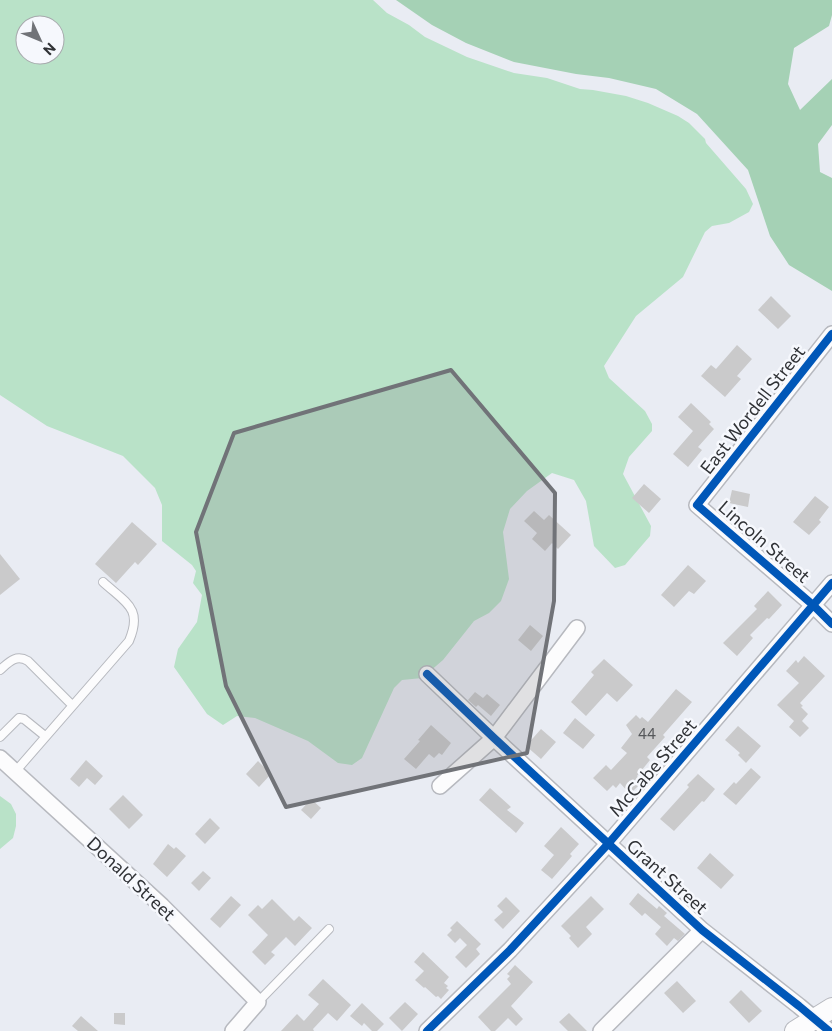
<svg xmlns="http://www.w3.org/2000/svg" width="832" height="1031" font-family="Commissioner,sans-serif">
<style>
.green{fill:#b9e2c8;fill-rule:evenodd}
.forest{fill:#a5d1b5}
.building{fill:#cacacb}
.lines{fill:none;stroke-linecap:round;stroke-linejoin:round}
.lane-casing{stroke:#b7b9bf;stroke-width:10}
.street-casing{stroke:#b7b9bf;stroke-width:18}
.secondary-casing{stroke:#b7b9bf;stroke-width:22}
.lane{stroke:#fcfcfd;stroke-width:8}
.street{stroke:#fcfcfd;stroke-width:15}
.secondary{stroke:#fcfcfd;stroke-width:20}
.cycleway-casing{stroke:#f6f8fd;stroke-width:11}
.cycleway{stroke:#0057b8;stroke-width:8}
.marked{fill:#717378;fill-opacity:0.2;stroke:#717378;stroke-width:4;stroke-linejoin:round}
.labels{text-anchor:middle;stroke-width:5;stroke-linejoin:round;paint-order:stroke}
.number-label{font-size:15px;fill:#56585b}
.street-label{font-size:18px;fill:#303236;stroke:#f6f8fd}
</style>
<rect width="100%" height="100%" fill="#e9ecf3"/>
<!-- green -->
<path class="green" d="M0 0H373L387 13 409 25 425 37 467 57 514 73 547 78 580 89 593 90 626 96 648 103 678 116 689 123 705 139 706 143 746 189 753 204 749 212 729 223 712 226 705 232 683 277 636 316 604 366 609 378 645 411 652 424V431L629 457 623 474 651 526 650 536 625 565 615 568 594 546 586 501 574 480 552 473 527 491 510 509 503 532 509 579 501 601 489 613 474 621 443 660 422 678 402 680 394 688 362 758 352 765 338 763 308 741 255 718 237 716 223 725 207 714 174 667 178 649 197 622 202 595 193 583 196 571 192 565 162 541V505L155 488 123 456 47 426 0 395ZM25 25H55V55H25Z
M0 796 11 804 16 814V826L13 838 0 849Z"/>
<!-- forest -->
<path class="forest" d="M396 0H832V15L829 26 794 48 788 84 800 110 832 79V125L818 144 820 172 832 178V291L789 265 770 236 748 170 697 114 656 89 609 78 576 74 514 62 466 43 432 25Z"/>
<!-- building -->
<path class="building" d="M771 296 791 316 778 329 758 310Z
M737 345 752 359 737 376 741 379 725 397 701 376 711 365 716 369Z
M691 403 711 422 709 424 714 429 698 447 702 450 688 467 673 454 693 431 678 417Z
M644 484 661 499 649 513 632 498Z
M732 490 750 494 748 507 729 503Z
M815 496 829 507 819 520 821 522 809 535 793 522Z
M534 511 544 520 549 515 571 535 558 549 552 543 545 551 532 539 537 533 524 521Z
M132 522 157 544 138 565 135 562 116 583 95 564Z
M0 554 20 579 0 595Z
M688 565 706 581 694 594 689 591 674 607 661 595Z
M768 591 782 605 769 619 767 618 750 635 753 638 737 656 723 643 757 609 754 606Z
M530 625 543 636 531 651 518 640Z
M804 656 825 676 800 703 803 706 801 707 808 714 802 721 809 728 800 737 789 727 794 721 777 705 799 683 786 671 796 660 798 663Z
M604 659 633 685 617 702 607 693 586 716 571 702 594 675 591 672Z
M676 689 692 702 663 735 665 737 647 757 650 760 637 776 642 782 630 794 620 783 616 788 613 785 607 791 593 778 606 765 611 770 627 753 621 748 632 734 626 725 636 715 640 719 642 717 648 722Z
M475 692 483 698 487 694 500 705 491 716 478 705 476 707 468 700Z
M575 718 595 735 583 749 563 733Z
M431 725 451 743 442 755 439 753 434 758 429 754 416 769 404 759 420 741 418 740Z
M738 726 761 746 746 763 738 755 740 753 725 740Z
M541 729 556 742 541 759 526 746Z
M86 760 103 776 95 785 87 778 79 787 70 779Z
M258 761 271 774 259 787 246 774Z
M751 768 761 777 736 805 723 794 734 782 736 784Z
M698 774 715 789 704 802 702 801 674 831 660 819 689 787 687 785Z
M490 788 511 807 507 810 524 823 516 833 479 800Z
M123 795 143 815 129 829 109 809Z
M311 799 321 808 311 819 301 810Z
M210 818 220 828 205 844 195 834Z
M561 827 579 844 570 854 572 856 552 879 541 870 554 855 544 846Z
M168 844 174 849 176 847 186 856 167 877 153 864Z
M710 853 734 875 721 889 697 868Z
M203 871 211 878 199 891 191 883Z
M638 893 657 909 659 906 667 913 664 916 685 934 678 941 674 938 667 946 655 934 661 927 645 913 642 916 629 904Z
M231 896 241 905 220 928 210 919Z
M591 896 604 909 586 927 592 934 578 948 569 938 571 936 561 926Z
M506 897 520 911 503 929 494 920 503 912 497 906Z
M272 899 294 921 299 916 312 928 295 946 286 937 271 952 275 955 265 965 252 952 268 935 248 915 258 905 262 909Z
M457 921 481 944 476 949 480 954 466 968 455 957 467 945 460 938 455 943 447 935 452 930 450 928Z
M423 952 449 977 444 983 448 986 446 988 449 990 441 999 438 996 436 997 425 987 424 988 415 980 424 971 414 962Z
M515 965 533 982 511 1006 523 1019 516 1026 508 1018 495 1031H491L478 1017 511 984 507 979 510 976 507 974Z
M323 979 351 1005 337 1021 328 1013 313 1029 314 1031H281L297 1014 304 1021 319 1004 308 995Z
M677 981 696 1001 683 1013 664 993Z
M741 990 762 1011 749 1023 729 1002Z
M405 1002 418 1014 402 1031 389 1018Z
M362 1003 384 1024 377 1031H372L364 1023 362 1026 350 1016Z
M114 1013H125V1025L114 1024Z
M569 1013 587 1031H568L559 1022Z
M81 1016 98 1031H78L72 1026Z"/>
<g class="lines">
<defs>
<path id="lane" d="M0 670C9 662 16 654 28 661L72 705
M0 737 19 718 24 719 45 736
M15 772 129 641C143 608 126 603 103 582
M258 1002 329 929"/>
<path id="street" d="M832 334 697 505 813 605 832 624
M427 674 494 738 702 930 799 1006 829 1031
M0 758 162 906 258 1002 233 1031
M440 786 494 738 577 628
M427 1031 510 950 608 844 832 583
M601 1031 702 930"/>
<path id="secondary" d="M795 1031 832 1008"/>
</defs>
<!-- lane casing -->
<use href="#lane" class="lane-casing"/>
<!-- street casing -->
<use href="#street" class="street-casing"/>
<!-- secondary casing -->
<use href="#secondary" class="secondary-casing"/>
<!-- lane -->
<use href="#lane" class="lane"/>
<!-- street -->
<use href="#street" class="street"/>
<!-- secondary -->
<use href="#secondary" class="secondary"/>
<defs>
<path id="cycleway" d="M832 334 697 505 813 605 832 624
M427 674 494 738 702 930 799 1006 829 1031
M427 1031 510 950 608 844 832 583"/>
</defs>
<!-- cycleway casing -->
<use href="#cycleway" class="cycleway-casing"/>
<!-- cycleway -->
<use href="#cycleway" class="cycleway"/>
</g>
<!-- marked area -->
<path class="marked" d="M451 370 555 493 554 601 527 753 286 807 226 686 196 532 234 433Z"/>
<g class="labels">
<!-- number labels -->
<g class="number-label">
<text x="647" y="739">44</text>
</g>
<!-- street labels -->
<g class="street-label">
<text transform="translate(753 410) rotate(-52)" y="6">East Wordell Street</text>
<text transform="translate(764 542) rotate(41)" y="6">Lincoln Street</text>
<text transform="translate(653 768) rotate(-49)" y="6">McCabe Street</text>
<text transform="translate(667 877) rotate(42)" y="6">Grant Street</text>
<text transform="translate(131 879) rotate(43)" y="6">Donald Street</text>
</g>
</g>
<!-- north arrow -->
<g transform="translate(40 40) rotate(134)"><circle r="24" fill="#f6f8fd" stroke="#a7a9ad"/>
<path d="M0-4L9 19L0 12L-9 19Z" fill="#717378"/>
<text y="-8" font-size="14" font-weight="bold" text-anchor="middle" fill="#303236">N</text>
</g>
</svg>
